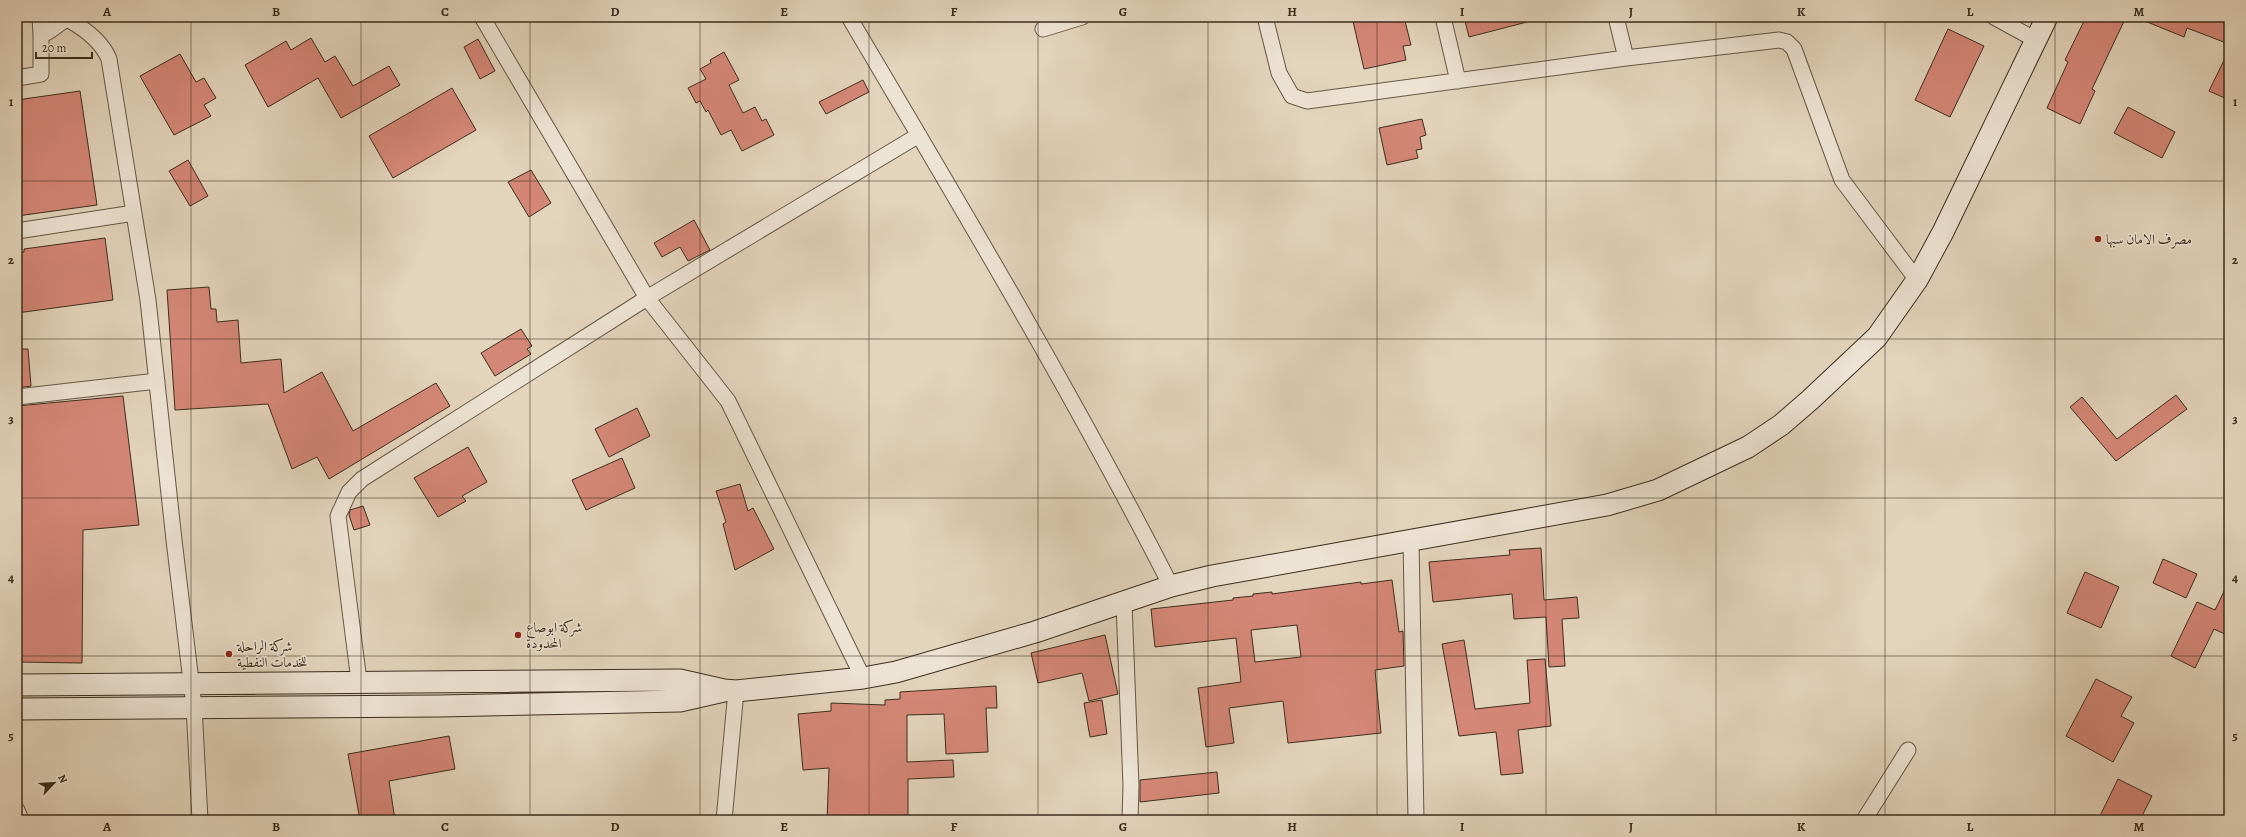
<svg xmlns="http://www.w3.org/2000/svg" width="2246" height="837" font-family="Alegreya,Amiri,serif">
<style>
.building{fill:#d58777;stroke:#3c2d1d;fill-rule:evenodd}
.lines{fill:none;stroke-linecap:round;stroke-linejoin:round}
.street-casing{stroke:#665745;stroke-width:17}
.secondary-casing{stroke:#3c2d1d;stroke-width:23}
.street{stroke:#ede3d3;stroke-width:15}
.secondary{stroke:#ede3d3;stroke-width:21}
.grid{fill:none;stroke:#3c2d1d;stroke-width:1;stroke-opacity:0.55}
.poi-dot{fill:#8f2418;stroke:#ede3d3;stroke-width:1.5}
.labels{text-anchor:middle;stroke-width:3;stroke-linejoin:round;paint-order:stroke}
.poi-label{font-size:14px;fill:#3c2d1d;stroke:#ede3d3;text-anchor:start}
.neatline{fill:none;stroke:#3c2d1d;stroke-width:1.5}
.grid-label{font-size:13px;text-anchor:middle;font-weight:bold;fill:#3c2d1d}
</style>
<rect width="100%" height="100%" fill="#e3d4bc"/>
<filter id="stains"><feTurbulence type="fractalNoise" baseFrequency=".005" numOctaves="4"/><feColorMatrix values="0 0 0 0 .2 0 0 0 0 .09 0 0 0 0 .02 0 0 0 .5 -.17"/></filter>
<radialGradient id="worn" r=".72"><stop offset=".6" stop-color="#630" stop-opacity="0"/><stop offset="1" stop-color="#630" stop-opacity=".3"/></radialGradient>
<!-- building -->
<path class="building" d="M1352 17H1404L1411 45 1403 46 1406 60 1364 69Z
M1464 17H1526L1527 22 1469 37Z
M2086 17H2126L2092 89 2095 91 2080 124 2047 108 2068 62 2065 60Z
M2135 17H2229V44L2187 28 2184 37Z
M1948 29 1984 46 1950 117 1915 100Z
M311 38 325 62 335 56 353 86 389 66 400 85 341 118 318 78 268 107 245 65 286 41 291 50Z
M478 39 495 71 480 79 464 47Z
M2229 50V100L2209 91Z
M724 52 739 80 729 85 743 113 755 107 762 121 766 119 774 135 742 151 731 130 721 135 708 110 706 112 700 101 696 103 688 88 706 79 700 69 711 63 710 60Z
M180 54 196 82 204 78 216 98 204 105 211 116 174 135 140 76Z
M863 80 869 92 826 114 819 102Z
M452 88 476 130 393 178 369 136Z
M80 91 97 205 17 216V100Z
M2128 107 2175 132 2162 158 2114 133Z
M1422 119 1426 135 1420 137 1422 149 1416 150 1418 158 1387 165 1379 128Z
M188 160 208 196 190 206 169 171Z
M531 170 551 203 529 217 508 182Z
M694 220 710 250 688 261 680 247 662 257 654 243Z
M105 238 113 300 17 313V252H24V249Z
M209 287 211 309H216L217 322 238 320 241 363 281 359 284 393 322 372 353 431 436 383 450 406 329 479 317 457 292 469 268 404 175 410 167 290Z
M521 329 532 346 527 349 531 354 495 376 481 353Z
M17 349H28L31 386 17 388Z
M2176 395 2187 409 2116 461 2070 407 2082 397 2117 439Z
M123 396 139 525 83 530 82 663 17 662V406Z
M637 408 650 436 609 457 595 429Z
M468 447 487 482 462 496 466 501 438 517 414 478Z
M622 458 635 488 586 510 572 480Z
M740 484 748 511 753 508 774 549 735 570 723 524 726 522 716 491Z
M363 506 370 525 354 530 349 515 350 510Z
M1541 548 1544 600 1577 597 1579 618 1562 619 1565 666 1549 667 1546 617 1514 619 1512 594 1433 602 1429 562 1510 555 1509 550Z
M2163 559 2197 574 2186 598 2153 583Z
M2085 572 2119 587 2101 628 2067 613Z
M1392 580 1399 632 1403 631 1404 666 1375 670 1381 733 1288 743 1283 701 1229 708 1234 743 1206 747 1198 688 1241 682 1236 638 1155 647 1151 609 1233 600V598L1253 596V594L1272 592V594L1361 582V584ZM1297 625 1301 657 1255 662 1251 630Z
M2229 581V636L2214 629 2195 668 2171 656 2197 602 2215 610Z
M1105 635 1118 694 1089 701 1082 673 1038 683 1031 653Z
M1464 640 1475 709 1530 703 1527 660 1545 659 1551 726 1518 730 1523 773 1501 775 1496 732 1459 736 1442 644Z
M2096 679 2132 697 2121 716 2134 723 2113 762 2066 736Z
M996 686 997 708H986L988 752 946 754 944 714 907 715V762L953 760 954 777 908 779V820H827L829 768 803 770 798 714 831 711V703L885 705V700L900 699V692Z
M1102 700 1107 734 1090 737 1084 703Z
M449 736 455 769 389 781 395 820H360L348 754Z
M1217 772 1219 793 1140 802V780Z
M2118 779 2152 796 2140 820H2098Z"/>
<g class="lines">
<defs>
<path id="street" d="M40 17 41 35C53 32 61 19 69 20 85 29 102 42 109 59L148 300 174 540 194 706 200 820
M482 17 647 298 728 401 863 678
M849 17C960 205 1072 392 1171 586
M1265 17 1279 73 1292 96 1307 101 1626 58 1779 40 1787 42 1794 49 1842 180 1917 280
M1443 17 1458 81
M1616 17 1626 58
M1994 17 2036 40
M1043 29 1082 17
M17 78 41 74V35
M17 231 134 213
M17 397 157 381
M1411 540 1416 820
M1124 603 1131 786 1130 820
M359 681 338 516 349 492 362 479 647 298 919 135
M17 810 21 820
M724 820 736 691
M1864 820 1908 750"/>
<path id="secondary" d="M17 685 680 680 724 690 736 691 863 678 896 672 1035 632 1171 586 1212 576 1607 505 1658 490 1748 447 1781 425 1810 400 1877 337 1917 280 1943 232 2047 17
M17 709 440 706 680 701 724 691"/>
</defs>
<!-- street casing -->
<use href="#street" class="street-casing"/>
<!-- secondary casing -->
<use href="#secondary" class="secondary-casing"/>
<!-- street -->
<use href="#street" class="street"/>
<!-- secondary -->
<use href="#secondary" class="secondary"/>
</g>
<!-- grid -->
<path class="grid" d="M191 17V820M361 17V820M530 17V820M700 17V820M869 17V820M1038 17V820M1208 17V820M1377 17V820M1546 17V820M1716 17V820M1885 17V820M2055 17V820M17 181H2229M17 339H2229M17 498H2229M17 656H2229"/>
<!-- markers -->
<g class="poi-dot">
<circle cx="2098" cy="239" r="4"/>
<circle cx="518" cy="635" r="4"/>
<circle cx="229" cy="654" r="4"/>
</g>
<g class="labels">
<!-- poi labels -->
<g class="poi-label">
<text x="2106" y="244">مصرف الامان سبها</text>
<text x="526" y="632">شركة ابوصاع<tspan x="526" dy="16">المحدودة</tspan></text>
<text x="237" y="651">شركة الراحلة<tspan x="237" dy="16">للخدمات النفطية</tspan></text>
</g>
</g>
<!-- margin -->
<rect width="2246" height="837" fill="none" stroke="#e3d4bc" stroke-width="44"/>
<!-- north arrow -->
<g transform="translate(54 783) rotate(65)" stroke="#ede3d3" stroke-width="3" paint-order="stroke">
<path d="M0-3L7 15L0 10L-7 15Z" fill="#3c2d1d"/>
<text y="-6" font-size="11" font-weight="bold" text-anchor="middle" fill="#3c2d1d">N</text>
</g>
<!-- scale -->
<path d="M36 52v6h56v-6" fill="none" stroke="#3c2d1d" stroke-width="2"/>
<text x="42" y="52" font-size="12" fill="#3c2d1d" stroke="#ede3d3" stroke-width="3" paint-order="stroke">20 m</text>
<rect x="22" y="22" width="2202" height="793" class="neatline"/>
<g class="grid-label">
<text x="107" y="16">A</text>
<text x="276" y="16">B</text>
<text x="445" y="16">C</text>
<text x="615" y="16">D</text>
<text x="784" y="16">E</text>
<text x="954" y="16">F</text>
<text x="1123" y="16">G</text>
<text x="1292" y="16">H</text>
<text x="1462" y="16">I</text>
<text x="1631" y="16">J</text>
<text x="1801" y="16">K</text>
<text x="1970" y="16">L</text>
<text x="2139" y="16">M</text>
<text x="11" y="106">1</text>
<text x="2235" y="106">1</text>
<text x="11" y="264">2</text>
<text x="2235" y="264">2</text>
<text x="11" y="423">3</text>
<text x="2235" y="423">3</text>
<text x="11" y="582">4</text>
<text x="2235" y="582">4</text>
<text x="11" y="740">5</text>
<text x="2235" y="740">5</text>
<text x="107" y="831">A</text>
<text x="276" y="831">B</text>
<text x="445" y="831">C</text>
<text x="615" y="831">D</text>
<text x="784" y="831">E</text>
<text x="954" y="831">F</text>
<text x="1123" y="831">G</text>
<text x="1292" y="831">H</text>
<text x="1462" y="831">I</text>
<text x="1631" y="831">J</text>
<text x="1801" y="831">K</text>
<text x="1970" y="831">L</text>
<text x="2139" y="831">M</text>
</g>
<rect width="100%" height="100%" filter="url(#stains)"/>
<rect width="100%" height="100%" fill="url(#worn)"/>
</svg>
